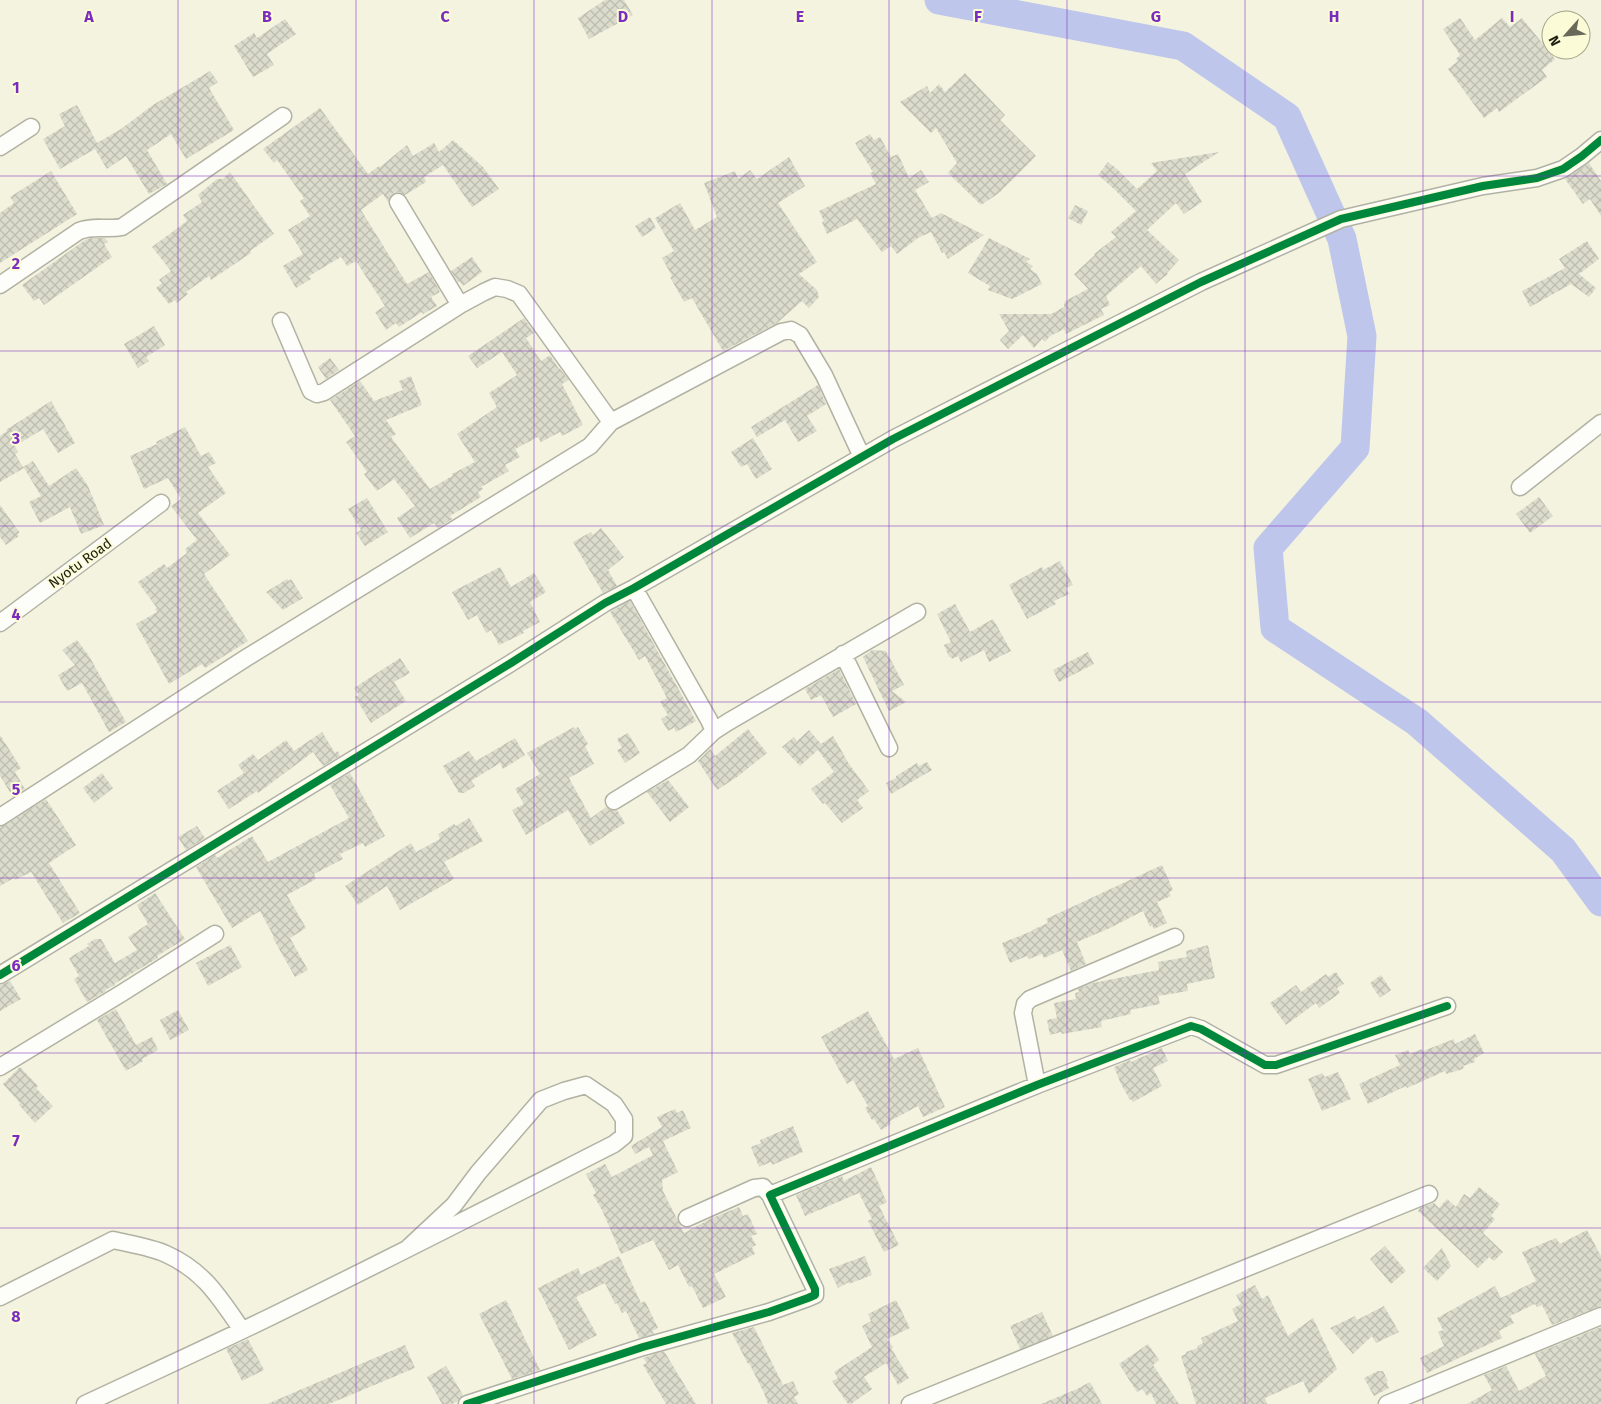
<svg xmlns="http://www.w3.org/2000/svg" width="1601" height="1404" font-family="'Fira Sans',sans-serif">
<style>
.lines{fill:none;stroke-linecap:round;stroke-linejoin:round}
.river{stroke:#bec6ec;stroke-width:29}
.building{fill:url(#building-cross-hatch)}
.minor-casing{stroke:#b2b2a3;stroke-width:19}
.minor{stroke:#fdfdfa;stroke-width:16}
.cycleway-casing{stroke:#fbfbd7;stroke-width:11}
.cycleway{stroke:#00873e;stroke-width:8}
.grid{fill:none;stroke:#7b2cbf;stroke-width:1;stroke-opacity:0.55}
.labels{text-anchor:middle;stroke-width:4;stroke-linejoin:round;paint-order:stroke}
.street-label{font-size:14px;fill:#1f1f12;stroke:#fbfbd7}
.grid-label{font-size:16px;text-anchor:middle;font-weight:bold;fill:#7b2cbf;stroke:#fbfbd7;stroke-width:4;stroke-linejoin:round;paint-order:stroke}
</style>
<defs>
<pattern id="building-cross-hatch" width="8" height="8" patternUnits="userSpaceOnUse" patternTransform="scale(1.25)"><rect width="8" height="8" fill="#dcdccd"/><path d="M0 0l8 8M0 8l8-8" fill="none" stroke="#bcbcaf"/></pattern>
</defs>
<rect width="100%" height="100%" fill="#f3f3df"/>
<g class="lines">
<!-- river -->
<path class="river" d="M939 0 1183 46 1287 117 1342 239 1362 336 1355 448 1268 548 1275 628 1417 722 1563 850 1601 902"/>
</g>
<!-- building -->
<path class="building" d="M605 0H624L633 15 589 39 578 18Z
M1460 18 1475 40 1502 18 1510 27 1522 18 1555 59 1542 70 1547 77 1499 112 1497 108 1484 118 1448 69 1458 61 1456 59 1460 55 1443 29Z
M285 19 296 34 267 54 274 65 253 77 234 46 254 33 257 38Z
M210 71 218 82 209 88 234 130 186 159 171 134 147 150 167 184 149 194 126 156 107 169 95 149 60 169 43 139 65 126 59 114 77 105 97 143 121 129 153 105Z
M965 73 1005 115 1000 120 1036 156 999 193 981 205 948 173 957 163 936 128 931 133 900 102 927 86 930 93 939 84 945 92Z
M320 108 368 174 379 166 380 167 407 145 413 156 434 143 439 152 453 140 483 167 499 189 472 207 443 165 424 177 426 182 405 195 398 192 393 193 390 197 388 202 383 194 361 210 407 284 429 272 440 292 431 297 437 306 423 314 422 312 399 327 396 323 386 330 375 312 385 306 356 261 347 266 341 257 309 276 311 279 296 288 283 266 303 254 288 230 310 216 300 201 304 198 277 160 274 163 263 149Z
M870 134 874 140 880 137 891 157 898 154 909 178 921 170 929 182 915 190 932 218 941 213 984 235 948 259 944 252 942 253 931 232 918 238 897 254 891 246 882 252 857 219 827 234 822 222 824 221 819 211 876 184 870 173 873 172 855 143Z
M1219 152 1185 174 1202 202 1184 214 1176 203 1147 230 1179 260 1167 273 1168 274 1158 282 1156 284 1141 266 1106 296 1110 305 1101 309 1104 315 1066 334 1064 329 1050 336 1045 342 1042 339 1034 348 1023 335 1008 349 1000 340 1009 331 999 314H1051L1064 307 1065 301 1088 289 1074 274 1095 255 1094 254 1116 237 1111 232 1136 211 1113 188 1098 175 1108 162 1117 169 1137 189 1157 171 1151 163Z
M789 157 805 186 778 203 817 262 799 274 817 290 819 297 809 308 802 301 777 323 723 351 692 298 684 302 670 277 672 276 662 258 674 251 655 218 680 203 695 230 717 217 704 183 735 171 738 179 750 170 757 179Z
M1589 163 1601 181V216L1590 199 1583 204 1565 179Z
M51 171 77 214 0 263V213L14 203 10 197Z
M230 172 274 234 250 251 251 253 211 280 209 276 186 292 188 294 177 303 175 300 169 304 156 288 162 283 159 280 171 271 152 247 187 221 183 215 202 202 198 195 217 179H223Z
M1075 205 1088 211 1081 225 1068 218Z
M650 217 656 228 642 237 635 226Z
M91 238H105L108 242 104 244 112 257 44 305 39 298 34 301 22 285 85 240Z
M989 238 1030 259 1026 262 1033 266 1030 269 1037 274 1042 284 1012 299 988 290 990 286 968 273Z
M1587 241 1599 259 1579 274 1596 288 1589 297 1571 284 1530 307 1522 291 1565 268 1559 259Z
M472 257 482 272 463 286 459 281 458 282 451 271Z
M524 318 534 333 526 338 541 361 550 355 559 369H560L569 380 562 384 583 425 562 436 560 432 541 442 538 437 515 449 520 457 505 465 509 471 481 487 483 489 478 492 481 497 450 516 452 519 438 528 434 523 410 538 397 518 415 506 394 479 377 491 364 474 367 472 361 463 346 442 355 436 330 400 360 381 374 401 403 390 399 381 411 376 422 405 386 420 396 434 391 437 430 489 452 476V474L475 462 457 434 497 407 489 393 517 375 502 352 477 368 468 356Z
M154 326 165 345 146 357 149 361 138 368 124 344Z
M330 358 339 370 326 379 318 367Z
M818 385 826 404 807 416 817 431 798 442 785 420 757 437 751 427Z
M51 401 75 443 58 453 43 429 15 446 18 452 15 454 23 467 33 461 49 486 76 468 88 486 104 525 81 534 70 507 40 523 29 502 41 496 24 468 0 482V436L7 431 6 430Z
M185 427 201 456 209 452 216 463 208 467 226 493 198 513 230 555 204 574 248 641 205 668 202 664 169 684 136 624 157 612 155 609 157 608 138 582 164 564 167 568 187 553 185 549 197 540 171 506 181 499 168 478 144 489 130 456 157 444 156 442Z
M753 438 772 469 756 479 747 464 741 467 731 452Z
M1539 497 1553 516 1530 533 1516 514Z
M367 498 388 532 365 546 356 533 361 530 348 509Z
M0 505 20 533 17 534 19 536 6 545 0 537Z
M601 528 624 557 608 570 617 586 603 593 573 542 591 532 593 535Z
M1060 561 1073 585 1066 588 1069 594 1054 601 1056 604 1027 619 1009 585 1042 567 1043 570Z
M500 567 511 587 534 573 546 592 530 602 540 622 523 631 524 633 499 645 491 630 486 633 477 615 468 620 452 592Z
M287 579 289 581 291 579 303 598 283 610 266 592Z
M630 601 696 721 676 732 674 728 668 731 661 719 668 715 660 702 667 698 645 656 639 660 610 612Z
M955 604 970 632 993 619 1011 651 989 662 984 650 961 662 958 656 952 659 951 657H949L944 645 951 642 937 614Z
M77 640 89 656 126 722 109 732 82 683 67 691 58 675 75 665 62 650Z
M872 650 886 651 904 685 892 691 906 702 889 711 863 657Z
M1088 652 1094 664 1059 682 1053 670Z
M400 658 410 673 394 682 406 701 371 723 355 697 359 695 354 688Z
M839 669 856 704 833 717 821 695 811 700 805 689Z
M574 727 575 729 578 727 588 744 585 746 594 764 569 778 591 818 606 807 610 810H617L625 823 590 846 568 810 526 835 512 810 524 804 515 789 540 774 527 753Z
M748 729 767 753 737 777 717 790 698 761 710 749 715 756Z
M809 730 821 744 833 736 849 764 869 791 857 800 863 808 842 823 825 803 823 804 811 789 834 772 818 750 800 766 782 747 794 737 797 741Z
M322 732 335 753 338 751 340 756 323 766 313 752 258 793 257 791 229 809 217 791 244 773 238 765 253 754 258 760 286 740 294 751Z
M628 733 640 753 625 763 617 750 622 748 617 739Z
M0 735 21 768 15 772 25 789 13 797 0 776Z
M515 738 525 755 503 769 500 763 471 781 475 786 464 793H459L443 766 469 751 476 761Z
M927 762 932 770 891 794 886 783 896 778V776L917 763 919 766Z
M102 773 113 788 94 803 83 788Z
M350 773 385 836 365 847 363 843 340 854 343 859 314 874 316 879 287 895 306 928 290 938 308 970 295 977 273 938 274 937 260 911 232 928 196 867 215 855 217 858 252 836 268 862 349 818 330 785Z
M668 780 689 807 670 822 647 792Z
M46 799 76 845 49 863 80 913 63 923 31 872 15 880 14 878 0 886V827L5 825Z
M469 818 483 841 444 862 454 879 400 910 387 886 358 905 345 886 411 843 416 852 440 839 438 834 454 824 456 826Z
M197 826 205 838 186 850 178 837Z
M1162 865 1173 890 1169 892 1171 896 1157 902 1167 923 1154 929 1152 925 1150 927 1143 911 1110 928 1077 942 1086 964 1071 971 1062 950 1044 958 1042 954 1029 959 1027 956 1010 963 1002 943 1032 931V930L1048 923 1046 919Z
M155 893 185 939 157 956 158 958 114 984 115 985 105 990 106 991 87 1002 74 979 79 976 69 958 89 946 87 944 95 939H101L115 963 137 950 128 937 148 924 137 905Z
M230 945 242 967 208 986 196 963Z
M1208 945 1215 978 1187 984 1188 991 1158 996 1160 1004 1130 1010 1131 1014 1101 1021 1102 1027 1062 1034 1061 1032 1050 1035 1047 1020 1057 1018 1054 1003 1076 999 1075 993 1079 992 1078 989 1093 983 1159 970 1158 962 1187 957 1186 951Z
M1336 972 1344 984 1337 988 1340 993 1319 1008 1316 1003 1286 1025 1270 1003 1296 985 1301 992 1326 974 1328 977Z
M1381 975 1391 990 1380 998 1370 983Z
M10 981 21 999 0 1011V985Z
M116 1009 136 1045 152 1037 158 1050 142 1059 143 1061 126 1071 97 1020Z
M178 1010 189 1030 170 1040 160 1020Z
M868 1011 894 1059 918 1048 945 1107 923 1117 918 1106 890 1121 891 1124 881 1130 874 1119 872 1120 865 1108 868 1106 853 1080 847 1084 821 1037Z
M1475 1034 1484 1053 1474 1059 1475 1062 1463 1066 1464 1068 1460 1070 1446 1074 1445 1071 1407 1088 1406 1086 1368 1104 1359 1084 1400 1065 1395 1055 1408 1050 1410 1054 1422 1049 1423 1051 1454 1039 1455 1044Z
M1162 1048 1168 1061 1153 1068 1162 1086 1133 1102 1131 1099 1130 1100 1121 1084 1114 1067 1130 1060 1131 1062Z
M20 1067 38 1086 36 1088 53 1106 35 1123 19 1105 20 1103 3 1084Z
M1338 1072 1351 1099 1322 1111 1308 1079 1322 1073 1325 1077Z
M675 1109 677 1113 683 1110 691 1128 663 1141 678 1172 662 1180 663 1191 684 1233 710 1219 739 1207 743 1216 748 1214 757 1234 751 1236 756 1245 752 1247 755 1254 714 1274 726 1297 703 1308 692 1286 689 1287 678 1265 669 1270 653 1240 621 1254 602 1210 593 1195 596 1193 586 1174 605 1164 612 1177 653 1155 649 1147 635 1154 631 1146 662 1127 657 1117Z
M793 1126 803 1152 772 1165 771 1162 759 1167 751 1147 761 1143 760 1140Z
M871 1167 881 1188H880L887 1202 879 1206 899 1245 884 1252 868 1221 872 1219 859 1193 805 1216 796 1195 842 1176 844 1181Z
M1479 1187 1500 1204 1491 1216 1495 1219 1483 1233 1503 1252 1494 1261 1489 1257 1478 1268 1418 1211 1420 1208 1434 1203 1439 1208 1447 1199 1456 1207 1464 1194 1470 1198Z
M1587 1230 1601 1256V1306L1552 1325 1542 1305 1537 1307 1535 1304 1510 1316 1514 1323 1499 1331 1502 1338 1427 1373 1420 1358 1444 1346 1438 1332 1443 1330 1437 1318 1495 1286 1501 1298 1536 1281 1522 1252 1556 1238 1560 1244Z
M1385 1246 1406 1271 1391 1284 1370 1259Z
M1442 1248 1451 1266 1437 1281 1423 1268Z
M619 1256 641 1303 645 1301 658 1328 652 1331 654 1334 639 1338 626 1311 622 1313 617 1303 615 1304 605 1283 576 1297 597 1335 569 1350 538 1288 578 1268 581 1275Z
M865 1256 872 1275 849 1284V1282L838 1288 829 1269Z
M1255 1285 1262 1299 1268 1295 1288 1336 1313 1318 1337 1369 1309 1394 1303 1381 1265 1398 1267 1404H1196L1181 1356 1186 1354V1352L1198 1348 1197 1346 1203 1343 1201 1338 1238 1321 1232 1309 1241 1304 1236 1295Z
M506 1300 540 1370 512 1379 479 1314Z
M896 1300 910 1328 887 1339 893 1347 891 1348 909 1378 898 1385 886 1363 864 1377 872 1389 851 1404H848L832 1381 838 1378 834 1372 872 1347 862 1326 871 1321 868 1314Z
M1384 1306 1399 1332 1376 1343 1372 1336 1353 1354 1330 1328 1355 1316 1357 1320Z
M1042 1312 1053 1336 1020 1349 1010 1326Z
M754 1327 783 1385 793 1381 799 1394 794 1397 798 1404H768L764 1393 749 1363 748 1364 732 1333Z
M1601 1327V1404H1467L1492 1390 1484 1375 1506 1366 1519 1391 1546 1376 1535 1354Z
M248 1339 264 1370 242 1381 226 1349Z
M1148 1344 1159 1360 1153 1365 1179 1404H1156L1151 1393 1147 1396 1142 1389 1137 1392 1119 1364Z
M405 1345 415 1368 329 1404H267Z
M664 1351 696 1404H666L643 1365 647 1363 643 1358Z
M446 1366 463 1395 458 1401 452 1404H442L427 1377Z
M1378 1371H1383L1388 1381 1386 1382 1389 1388 1374 1396 1364 1378Z
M1090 1382 1102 1404H1041L1077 1389Z"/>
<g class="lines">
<defs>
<path id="minor" d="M0 147 31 127
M398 202 460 305
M0 285 79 231C93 225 107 230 122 227L283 116
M281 321 311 391 317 394 324 392 460 305 484 292 495 287 507 289 519 294 611 422
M1520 487 1601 423
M634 588 709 720 714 731
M0 623 161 503
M843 654 889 748
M614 801 689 755 714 731 728 722 917 612
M0 817 246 658 590 446 611 422 781 332 791 330 800 335 824 375 862 457
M0 975 511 663 605 603 634 588 893 439 1201 282 1341 219 1483 186 1537 178 1563 169 1582 156 1601 140
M0 1067 122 993 215 934
M1037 1085 1023 1013 1025 1004 1030 999 1175 937
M687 1218 754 1188 763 1187 770 1195
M0 1297 113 1240C130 1244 151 1247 166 1254 204 1271 219 1297 242 1330
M85 1404C145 1376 206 1348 266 1319 383 1262 498 1203 614 1144L624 1136V1119L614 1104 586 1085 564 1091 541 1100 478 1173 454 1205 408 1248
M467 1404 643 1347 769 1312 808 1298 815 1295V1289L770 1195 1037 1085 1191 1026 1201 1029 1265 1065H1276L1447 1006
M910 1404 1429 1194
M1387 1404 1601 1316"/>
</defs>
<!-- minor casing -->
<use href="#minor" class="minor-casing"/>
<!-- minor -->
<use href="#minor" class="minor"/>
<defs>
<path id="cycleway" d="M0 975 511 663 605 603 634 588 893 439 1201 282 1341 219 1483 186 1537 178 1563 169 1582 156 1601 140
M467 1404 643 1347 769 1312 808 1298 815 1295V1289L770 1195 1037 1085 1191 1026 1201 1029 1265 1065H1276L1447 1006"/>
</defs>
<!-- cycleway casing -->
<use href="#cycleway" class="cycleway-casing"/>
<!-- cycleway -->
<use href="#cycleway" class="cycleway"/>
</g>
<!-- grid -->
<path class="grid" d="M178 0V1404M356 0V1404M534 0V1404M712 0V1404M889 0V1404M1067 0V1404M1245 0V1404M1423 0V1404M0 176H1601M0 351H1601M0 526H1601M0 702H1601M0 878H1601M0 1053H1601M0 1228H1601"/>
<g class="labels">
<!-- street labels -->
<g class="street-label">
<text transform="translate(80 563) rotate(-36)" y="5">Nyotu Road</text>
</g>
</g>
<g class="grid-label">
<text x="89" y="22">A</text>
<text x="267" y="22">B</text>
<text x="445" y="22">C</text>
<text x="623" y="22">D</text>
<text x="800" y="22">E</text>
<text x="978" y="22">F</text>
<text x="1156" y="22">G</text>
<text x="1334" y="22">H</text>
<text x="1512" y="22">I</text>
<text x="16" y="93">1</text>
<text x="16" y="269">2</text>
<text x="16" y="444">3</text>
<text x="16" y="620">4</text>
<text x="16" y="795">5</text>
<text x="16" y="971">6</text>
<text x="16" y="1146">7</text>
<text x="16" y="1322">8</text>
</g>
<!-- north arrow -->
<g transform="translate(1566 35) rotate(243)"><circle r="24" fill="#fbfbd7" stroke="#a3a388"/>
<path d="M0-4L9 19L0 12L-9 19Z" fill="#69695a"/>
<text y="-8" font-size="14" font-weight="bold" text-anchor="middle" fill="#1f1f12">N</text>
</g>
</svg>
